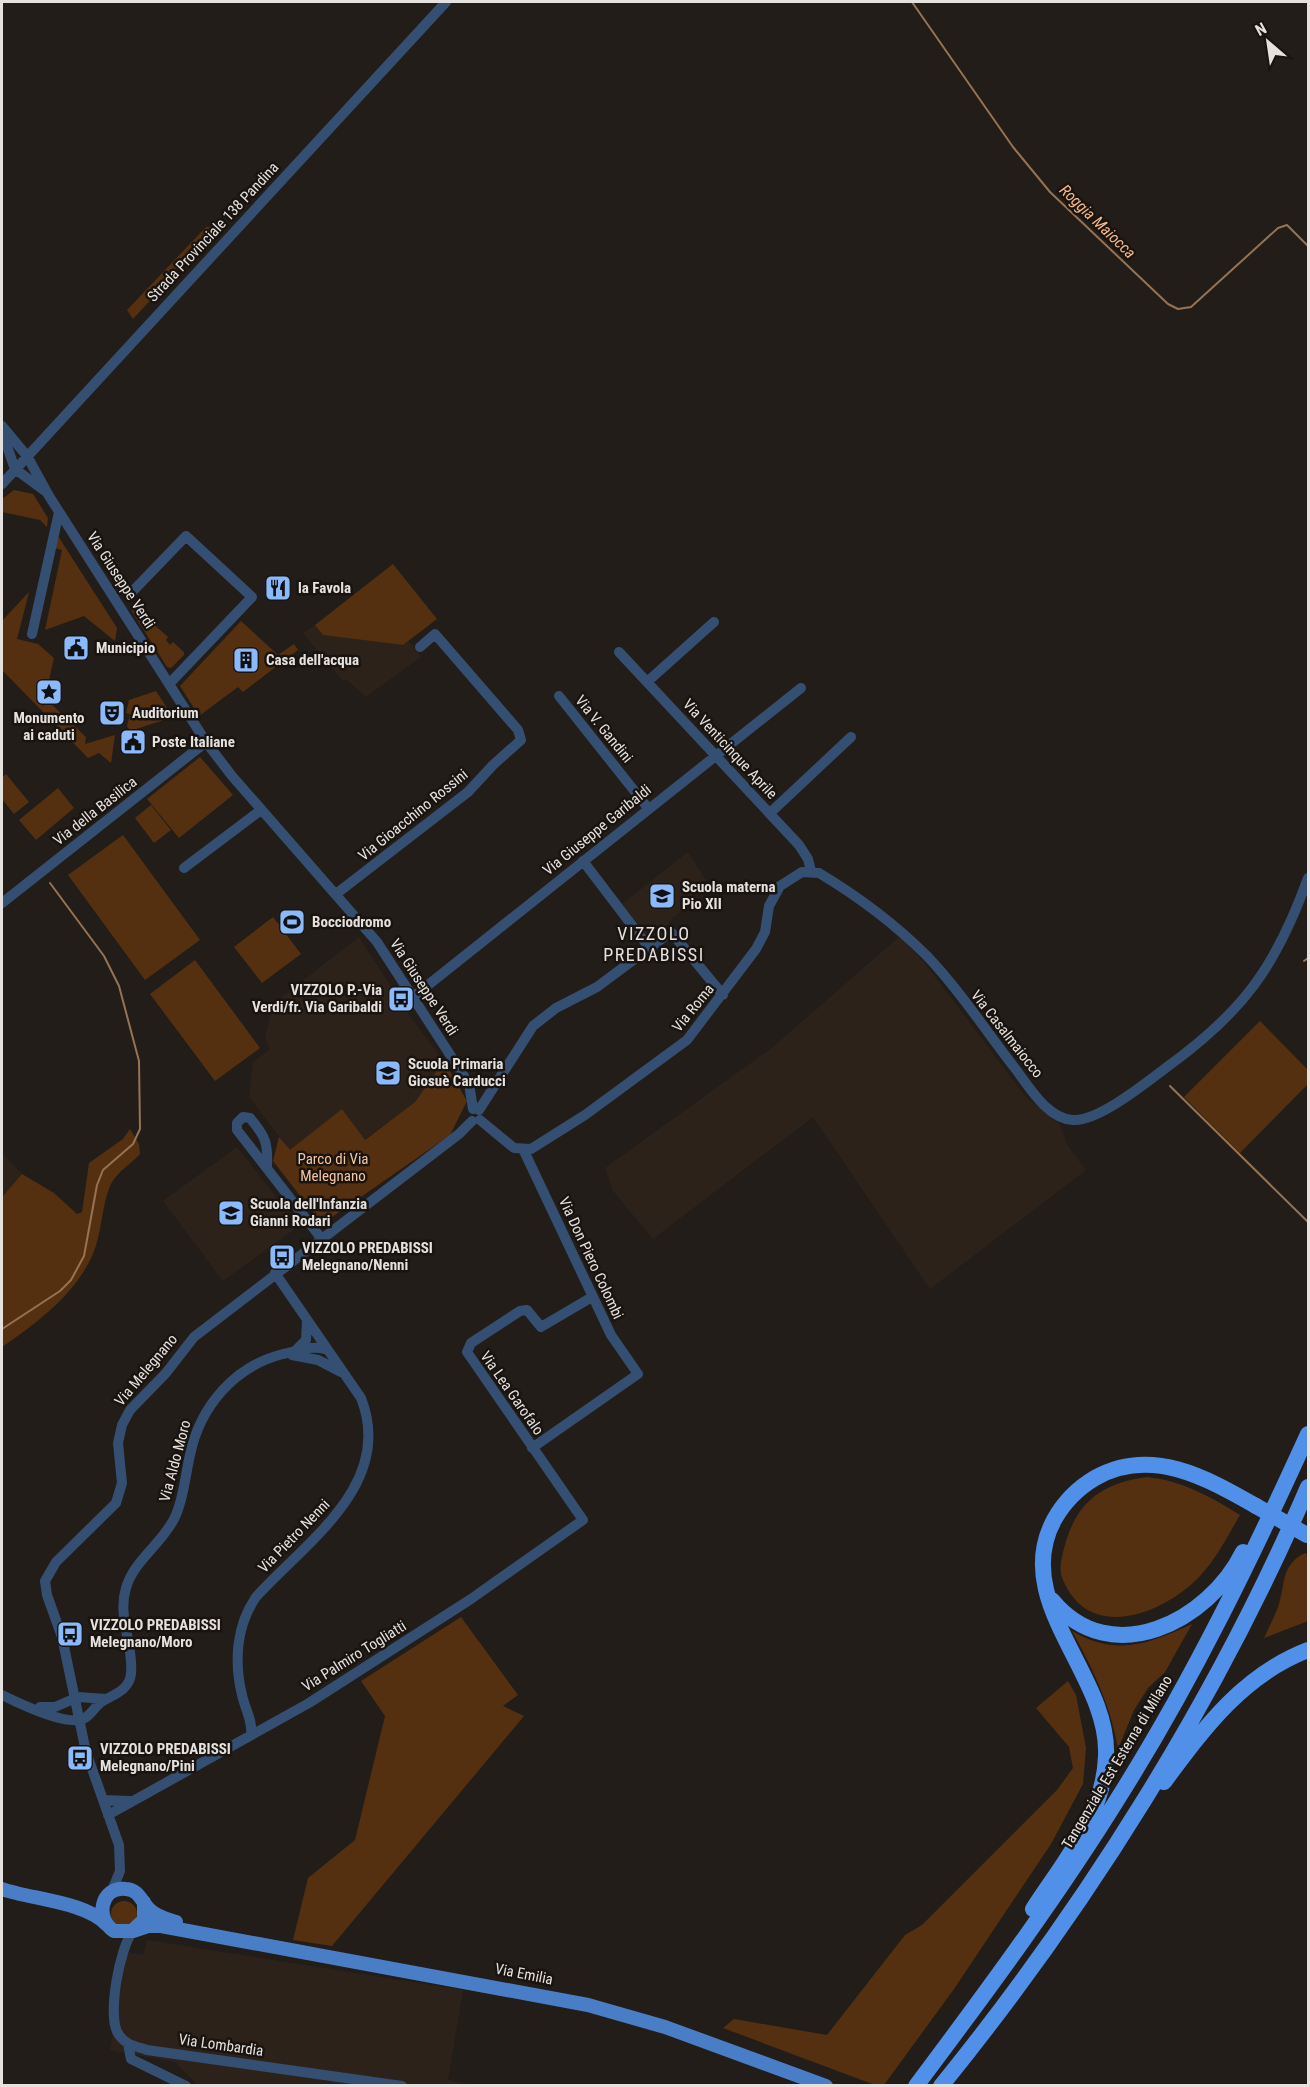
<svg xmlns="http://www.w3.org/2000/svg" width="1310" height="2087" font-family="'Roboto Condensed',sans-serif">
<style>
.built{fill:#2d221a}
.green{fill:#553010}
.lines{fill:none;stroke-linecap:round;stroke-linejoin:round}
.stream{stroke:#977253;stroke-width:2}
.minor{stroke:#354f72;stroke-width:10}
.major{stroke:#497ec7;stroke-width:14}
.highway{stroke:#5090e9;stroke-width:16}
.highway-bridge{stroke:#5090e9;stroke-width:16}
.labels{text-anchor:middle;stroke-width:5;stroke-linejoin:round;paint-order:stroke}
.street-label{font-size:15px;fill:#e5e1de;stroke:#191410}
.poi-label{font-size:15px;font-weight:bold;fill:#e5e1de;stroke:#191410;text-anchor:start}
.park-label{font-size:15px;fill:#f5c5a3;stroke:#191410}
.water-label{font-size:16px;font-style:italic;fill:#f7b88a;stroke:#191410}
.quarter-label{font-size:18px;letter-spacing:1.5px;fill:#e5e1de;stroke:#191410}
</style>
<rect width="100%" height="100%" fill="#221d19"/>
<!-- built -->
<path class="built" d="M315 625 323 635 403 645 409 641 421 657 366 697 346 679 343 681 303 633Z
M688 852 708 884 685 900 690 906 672 918 665 929 651 941 622 904Z
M900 936 924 962 1025 1096 1060 1125 1068 1146 1086 1170 930 1289 813 1117 653 1239 613 1191 605 1168 773 1047Z
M359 937 412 1019 444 1061 415 1102 364 1140 342 1109 290 1151 249 1097 253 1062 270 1049 265 1038 273 1004Z
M237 1147 299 1226 223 1281 163 1201Z
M2 1153 22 1174 2 1197Z
M147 1940 463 1990 448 2080 473 2085H198L175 2062 110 2050 127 1952 143 1955Z"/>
<!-- green -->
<path class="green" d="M219 226 133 319 127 310 206 227Z
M14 490 33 494 48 518 47 527 40 520 2 512V499Z
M58 536 117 628 115 641 84 616 45 630 62 550 55 548Z
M393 564 437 619 403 645 323 635 315 625Z
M29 592 17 639 38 644 54 658 46 693 38 702 43 706 47 700 86 737 85 744 115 735 111 763 99 753 88 758 2 670V621Z
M132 605 168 637 166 640 170 645 173 642 184 652V655L171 668 167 667 131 610Z
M241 621 278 655 294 644 298 650 243 692 238 687 199 716 180 686Z
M156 691 173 717 130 731 127 726 130 714 126 713 129 700Z
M200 757 233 795 179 838 147 799Z
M6 774 29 802 14 814 2 799V778Z
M58 788 74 808 36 840 19 820Z
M151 805 171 830 154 843 135 818Z
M123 835 200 940 145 980 68 875Z
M273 917 301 954 262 983 234 947Z
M195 960 260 1048 215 1081 150 994Z
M1260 1021 1308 1070V1084L1240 1153 1184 1097Z
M444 1061 467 1101 450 1135 322 1224 273 1161 279 1137 290 1150 342 1109 365 1140 415 1102Z
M130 1129 139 1144 140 1154C131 1164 117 1172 111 1184 100 1208 103 1238 88 1264 70 1298 33 1326 2 1347V1197L22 1174 54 1193 77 1214 82 1212 89 1163 123 1139Z
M1147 1477C1183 1481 1209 1496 1240 1515 1228 1535 1217 1558 1200 1576 1165 1613 1090 1644 1063 1580 1058 1569 1062 1556 1065 1545 1077 1501 1103 1483 1147 1477Z
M1305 1553 1308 1555V1621L1264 1638C1269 1628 1274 1617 1278 1607 1286 1585 1280 1565 1305 1553Z
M461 1617 518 1695 503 1706 524 1716 332 1946 293 1940 308 1878 355 1840 385 1716 361 1681Z
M1192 1624 1165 1672 1148 1688 1134 1710 1118 1749C1111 1706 1093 1669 1072 1631 1117 1657 1148 1644 1192 1624Z
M1068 1681 1076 1695 1086 1748 1083 1784 1051 1844 954 1989 884 2085H875L723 2028 734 2019 827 2035 905 1935 922 1925 1057 1790 1073 1768 1069 1747 1036 1708Z
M111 1914a13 13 0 1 1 26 0a13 13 0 1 1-26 0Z"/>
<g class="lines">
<!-- stream -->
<path class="stream" d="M912 2 1013 147 1050 192 1168 304 1178 309 1191 307 1278 228 1287 225 1308 246
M1304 961 1308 958
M1170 1086 1308 1222
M2 1329 60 1291 71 1280 84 1256 97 1185 103 1170 133 1144 140 1129 139 1061 119 986 104 956 50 883"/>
<!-- minor -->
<path class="minor" d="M2 426 27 456 49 496 206 742 232 776 377 942 469 1084 473 1109
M2 432 15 469 45 491
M2 484 446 2
M131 593 186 536 252 597 169 684
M32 634 59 512
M619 652 799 845 808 859 811 871
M647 682 714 622
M559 696 648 808
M770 813 851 737
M583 861 650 949
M184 868 261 810
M336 894 468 792 493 765 521 740 518 730 435 634 420 647
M2 903 206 742
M413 997 801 688
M479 1110 533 1026 556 1008 597 987 671 932 723 995
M480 1120 514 1148 531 1149 585 1115 687 1040 756 949 765 932 769 906 780 886 802 872 819 873C859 897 894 923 927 956 958 988 986 1031 1014 1067 1028 1085 1047 1119 1073 1120 1098 1122 1147 1082 1167 1067 1243 1012 1276 967 1308 878
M524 1151 611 1335 638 1374 532 1448
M267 1167C268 1143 266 1137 250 1118L243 1117 237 1123V1130L321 1238
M295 1351 306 1340 307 1321
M292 1355 318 1360 341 1372
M2 1695C18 1703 66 1726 83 1719 92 1715 95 1705 103 1701 115 1694 129 1690 131 1674 134 1645 117 1617 126 1588 134 1560 163 1543 175 1517 184 1498 185 1476 190 1455 200 1406 235 1366 283 1354 298 1351 314 1344 328 1350
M40 1707H55L78 1697 106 1699
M251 1735C253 1721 245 1709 242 1695 234 1662 236 1626 256 1597 306 1542 395 1484 361 1398L275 1273
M103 1800 131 1801
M108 1815 309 1703 471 1599 583 1520 467 1352 471 1343 520 1311 527 1310 541 1327 592 1297
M111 1893 120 1871 119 1845 86 1752 62 1637 47 1595 45 1581 56 1562 116 1503 122 1483 118 1443 122 1425 130 1410 166 1373 194 1337 459 1134 472 1121
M133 1931C120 1946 106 2018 119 2035 126 2045 135 2046 147 2050L402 2086
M128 2044 131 2059 186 2086"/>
<!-- major -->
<path class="major" d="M2 1889C30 1899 86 1902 106 1924
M144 1902V1920L132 1931H114C95 1919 100 1886 126 1889 140 1890 141 1902 150 1910 157 1917 167 1919 176 1922
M133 1931 148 1926H161L588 2005 665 2027 826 2086"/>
<!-- highway -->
<path class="highway" d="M1052 1600C1111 1672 1209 1621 1243 1552
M1164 1782C1205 1727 1243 1675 1308 1650
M1033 1909C1064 1861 1104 1816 1106 1756 1110 1675 1010 1602 1054 1520 1064 1502 1078 1488 1095 1478 1151 1446 1207 1478 1256 1506
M916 2086C988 1990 1059 1894 1122 1792 1194 1677 1252 1557 1308 1434
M941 2086C1087 1906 1217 1699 1308 1487"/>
<!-- highway-bridge -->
<path class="highway-bridge" d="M1256 1506 1307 1535"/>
</g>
<!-- icons -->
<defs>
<symbol id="restaurant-square" viewBox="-11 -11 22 22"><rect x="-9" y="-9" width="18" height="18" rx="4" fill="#8abafc" stroke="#191410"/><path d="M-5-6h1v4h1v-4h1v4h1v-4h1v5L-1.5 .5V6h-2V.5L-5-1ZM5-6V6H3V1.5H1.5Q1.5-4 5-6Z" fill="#111"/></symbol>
<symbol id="civic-square" viewBox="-11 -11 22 22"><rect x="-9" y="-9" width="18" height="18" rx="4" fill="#8abafc" stroke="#191410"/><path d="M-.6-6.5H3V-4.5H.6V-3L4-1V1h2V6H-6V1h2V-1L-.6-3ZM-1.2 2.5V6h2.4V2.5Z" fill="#111"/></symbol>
<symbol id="building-square" viewBox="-11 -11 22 22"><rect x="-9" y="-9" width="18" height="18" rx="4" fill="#8abafc" stroke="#191410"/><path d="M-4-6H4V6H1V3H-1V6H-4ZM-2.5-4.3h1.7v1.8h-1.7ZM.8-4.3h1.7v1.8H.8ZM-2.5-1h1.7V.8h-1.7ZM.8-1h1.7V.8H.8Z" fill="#111"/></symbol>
<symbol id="sight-square" viewBox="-11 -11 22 22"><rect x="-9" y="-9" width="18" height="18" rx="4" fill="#8abafc" stroke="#191410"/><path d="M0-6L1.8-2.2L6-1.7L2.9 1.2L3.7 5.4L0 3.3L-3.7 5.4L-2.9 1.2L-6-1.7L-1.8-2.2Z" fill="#111"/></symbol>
<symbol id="theatre-square" viewBox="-11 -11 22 22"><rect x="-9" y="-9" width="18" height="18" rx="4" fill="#8abafc" stroke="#191410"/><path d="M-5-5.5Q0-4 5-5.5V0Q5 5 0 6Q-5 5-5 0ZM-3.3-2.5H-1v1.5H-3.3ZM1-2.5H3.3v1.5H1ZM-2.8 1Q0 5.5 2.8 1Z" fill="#111"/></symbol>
<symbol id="school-square" viewBox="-11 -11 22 22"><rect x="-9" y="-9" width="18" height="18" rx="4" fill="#8abafc" stroke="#191410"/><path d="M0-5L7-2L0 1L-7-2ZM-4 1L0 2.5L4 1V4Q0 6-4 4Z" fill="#111"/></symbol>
<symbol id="stadium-square" viewBox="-11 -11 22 22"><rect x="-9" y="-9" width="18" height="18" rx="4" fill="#8abafc" stroke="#191410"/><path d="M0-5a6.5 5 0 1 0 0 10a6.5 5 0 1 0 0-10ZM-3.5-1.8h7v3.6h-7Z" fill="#111"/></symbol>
<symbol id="bus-square" viewBox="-11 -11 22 22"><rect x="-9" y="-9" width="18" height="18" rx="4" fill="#8abafc" stroke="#191410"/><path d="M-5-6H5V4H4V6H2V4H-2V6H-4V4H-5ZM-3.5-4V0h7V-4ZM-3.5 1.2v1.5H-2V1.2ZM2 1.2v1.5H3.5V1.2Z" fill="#111"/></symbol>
</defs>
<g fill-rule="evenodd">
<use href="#restaurant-square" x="263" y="573" width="30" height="30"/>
<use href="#civic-square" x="61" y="633" width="30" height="30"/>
<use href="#building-square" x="231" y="645" width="30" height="30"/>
<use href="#sight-square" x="34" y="677" width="30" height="30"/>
<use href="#theatre-square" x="97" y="698" width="30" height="30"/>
<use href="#civic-square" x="118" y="727" width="30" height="30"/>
<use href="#school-square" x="647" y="881" width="30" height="30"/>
<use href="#stadium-square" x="277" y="907" width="30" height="30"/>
<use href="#bus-square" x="386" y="984" width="30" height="30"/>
<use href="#school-square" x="373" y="1058" width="30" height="30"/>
<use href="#school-square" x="216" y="1198" width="30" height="30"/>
<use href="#bus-square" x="267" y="1242" width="30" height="30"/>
<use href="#bus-square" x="55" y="1619" width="30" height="30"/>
<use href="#bus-square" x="65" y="1743" width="30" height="30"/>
</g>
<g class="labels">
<!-- street labels -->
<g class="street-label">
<text transform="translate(213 232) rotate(-47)" y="5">Strada Provinciale 138 Pandina</text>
<text transform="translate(121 580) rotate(57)" y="5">Via Giuseppe Verdi</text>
<text transform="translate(604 729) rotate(51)" y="5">Via V. Gandini</text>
<text transform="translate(730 749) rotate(47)" y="5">Via Venticinque Aprile</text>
<text transform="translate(95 811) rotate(-38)" y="5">Via della Basilica</text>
<text transform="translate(413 815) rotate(-39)" y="5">Via Gioacchino Rossini</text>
<text transform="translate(597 830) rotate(-39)" y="5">Via Giuseppe Garibaldi</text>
<text transform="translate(424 987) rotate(57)" y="5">Via Giuseppe Verdi</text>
<text transform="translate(693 1008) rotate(-51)" y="5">Via Roma</text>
<text transform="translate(1007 1034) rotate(52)" y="5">Via Casalmaiocco</text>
<text transform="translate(591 1258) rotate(65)" y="5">Via Don Piero Colombi</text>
<text transform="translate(146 1370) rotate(-50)" y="5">Via Melegnano</text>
<text transform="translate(512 1393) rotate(55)" y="5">Via Lea Garofalo</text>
<text transform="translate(175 1461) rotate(-75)" y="5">Via Aldo Moro</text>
<text transform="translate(294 1536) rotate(-46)" y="5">Via Pietro Nenni</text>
<text transform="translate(354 1656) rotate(-32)" y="5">Via Palmiro Togliatti</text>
<text transform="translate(1117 1762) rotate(-59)" y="5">Tangenziale Est Esterna di Milano</text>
<text transform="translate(524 1974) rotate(11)" y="5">Via Emilia</text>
<text transform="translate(221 2045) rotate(8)" y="5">Via Lombardia</text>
</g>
<!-- poi labels -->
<g class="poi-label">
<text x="298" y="593">la Favola</text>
<text x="96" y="653">Municipio</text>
<text x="266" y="665">Casa dell'acqua</text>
<text x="132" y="718">Auditorium</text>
<text x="49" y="723" text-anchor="middle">Monumento<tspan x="49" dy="17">ai caduti</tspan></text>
<text x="152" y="747">Poste Italiane</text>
<text x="682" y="892">Scuola materna<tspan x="682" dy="17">Pio XII</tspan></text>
<text x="312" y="927">Bocciodromo</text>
<text x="382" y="995" text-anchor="end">VIZZOLO P.-Via<tspan x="382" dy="17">Verdi/fr. Via Garibaldi</tspan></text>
<text x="408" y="1069">Scuola Primaria<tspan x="408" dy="17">Giosuè Carducci</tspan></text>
<text x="250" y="1209">Scuola dell'Infanzia<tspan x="250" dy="17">Gianni Rodari</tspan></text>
<text x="302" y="1253">VIZZOLO PREDABISSI<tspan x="302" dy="17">Melegnano/Nenni</tspan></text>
<text x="90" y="1630">VIZZOLO PREDABISSI<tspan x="90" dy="17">Melegnano/Moro</tspan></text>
<text x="100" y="1754">VIZZOLO PREDABISSI<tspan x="100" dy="17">Melegnano/Pini</tspan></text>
</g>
<!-- park labels -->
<g class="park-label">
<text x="333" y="1164">Parco di Via<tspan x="333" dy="17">Melegnano</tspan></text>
</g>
<!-- water labels -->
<g class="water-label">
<text transform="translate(1098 221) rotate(44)" y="6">Roggia Maiocca</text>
</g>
<!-- quarter labels -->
<g class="quarter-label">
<text x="654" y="940">VIZZOLO<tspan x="654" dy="21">PREDABISSI</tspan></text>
</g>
</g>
<!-- border -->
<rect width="1310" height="2087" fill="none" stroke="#e5e1de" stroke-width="6"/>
<!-- north arrow -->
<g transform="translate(1268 42) rotate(331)" stroke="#191410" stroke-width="4.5" paint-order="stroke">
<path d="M0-4.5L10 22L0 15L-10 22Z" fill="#e5e1de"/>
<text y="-9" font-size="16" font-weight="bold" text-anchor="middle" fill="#e5e1de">N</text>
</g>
</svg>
